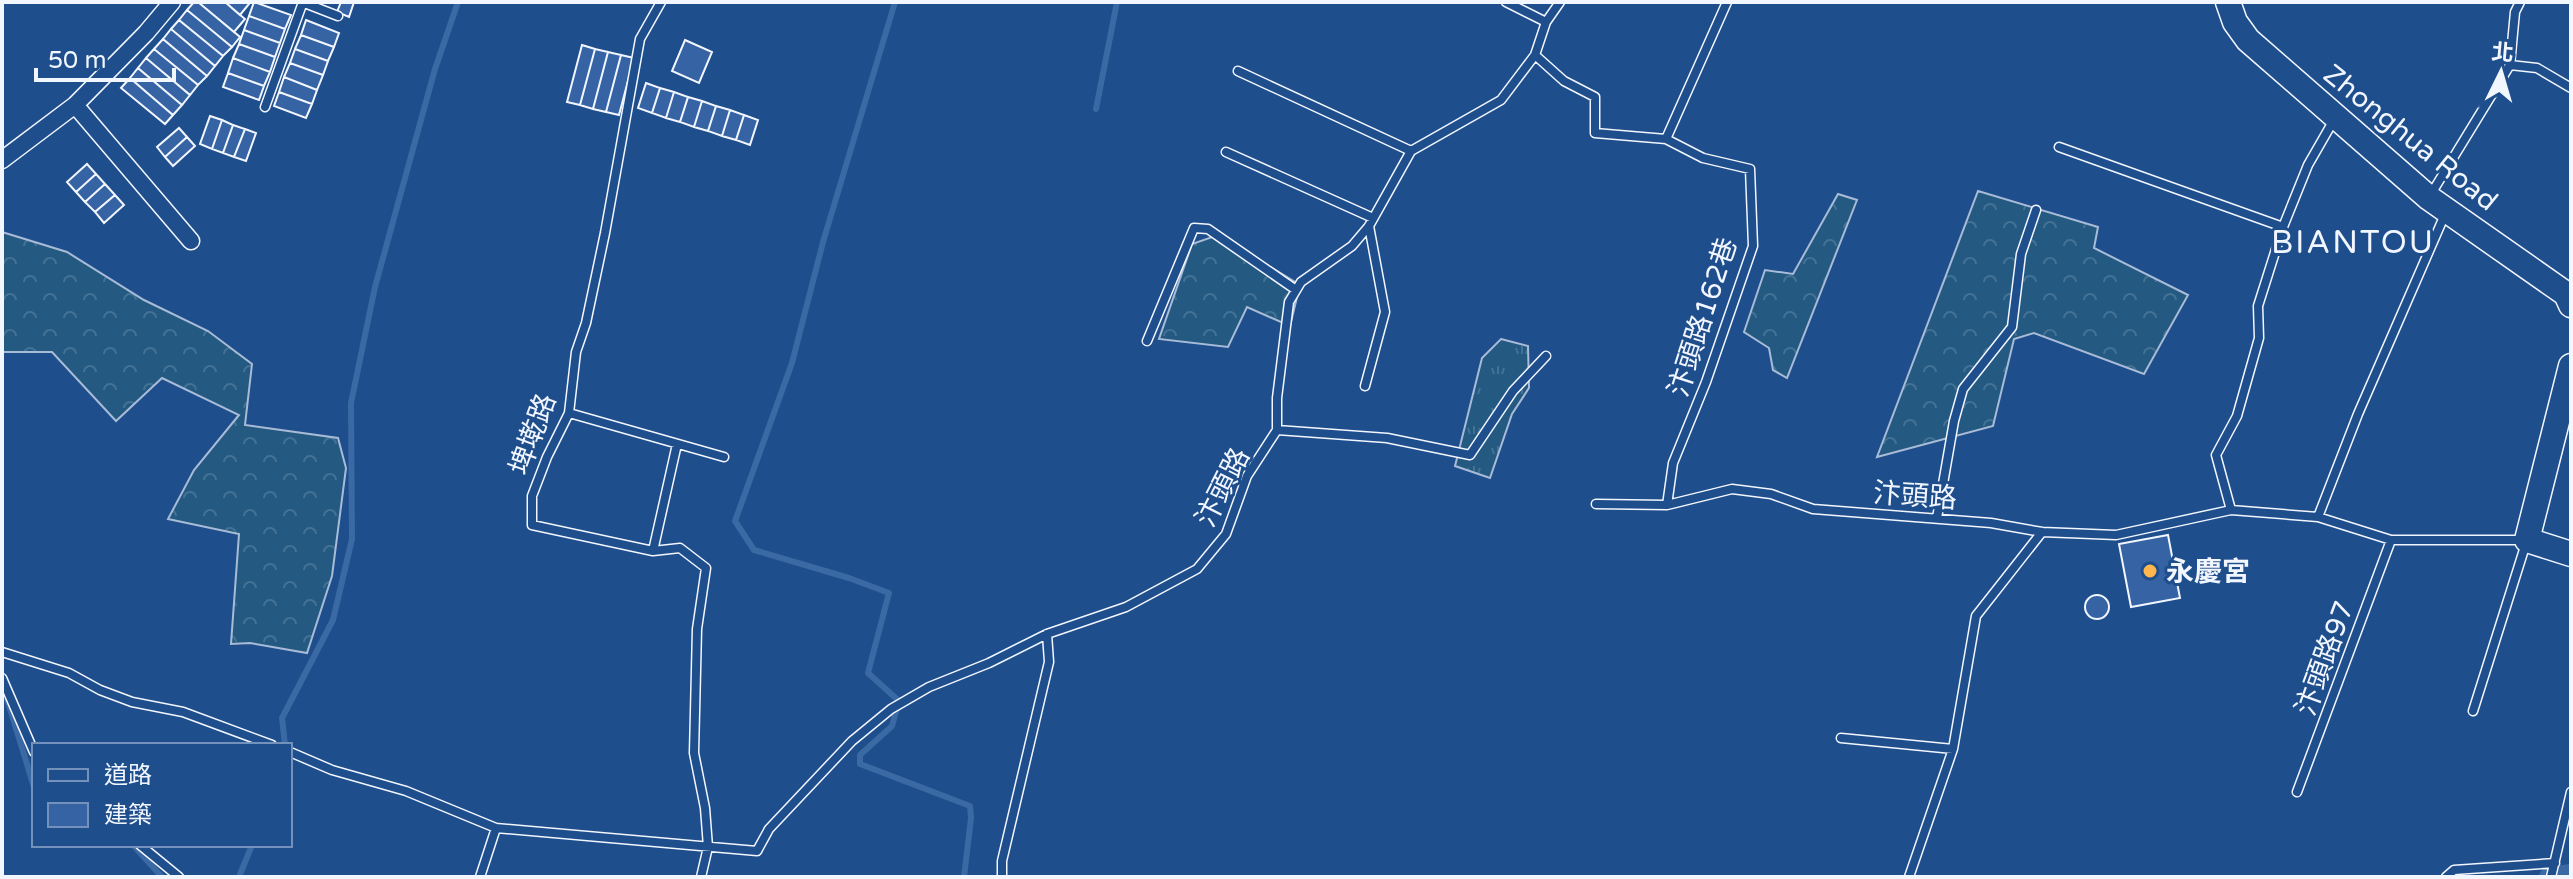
<svg xmlns="http://www.w3.org/2000/svg" width="2573" height="879" font-family="'Varela Round','Noto Sans TC',sans-serif">
<style>
.grass{fill:url(#grass-tufts);stroke:#a8bbd7;stroke-width:2}
.forest{fill:url(#forest-crowns);stroke:#a8bbd7;stroke-width:2}
.lines{fill:none;stroke-linecap:round;stroke-linejoin:round}
.stream{stroke:#3b69a3;stroke-width:6}
.canal{stroke:#3b69a3;stroke-width:20}
.building{fill:#3563a3;stroke:#f2f6ff;stroke-width:2}
.lane-casing{stroke:#f2f6ff;stroke-width:11}
.street-casing{stroke:#f2f6ff;stroke-width:19}
.secondary-casing{stroke:#f2f6ff;stroke-width:27}
.lane{stroke:#1f4e8c;stroke-width:8}
.street{stroke:#1f4e8c;stroke-width:16}
.secondary{stroke:#1f4e8c;stroke-width:24}
.poi-dot{fill:#ffb74d;stroke:#1f4e8c;stroke-width:3}
.labels{text-anchor:middle;stroke-width:6;stroke-linejoin:round;paint-order:stroke}
.street-label{font-size:28px;fill:#f2f6ff;stroke:#1f4e8c}
.poi-label{font-size:28px;font-weight:bold;fill:#f2f6ff;stroke:#1f4e8c;text-anchor:start}
.quarter-label{font-size:32px;letter-spacing:2px;fill:#f2f6ff;stroke:#1f4e8c}
</style>
<defs>
<pattern id="grass-tufts" width="24" height="20" patternUnits="userSpaceOnUse" patternTransform="scale(2)"><rect width="24" height="20" fill="#245a82"/><path d="M3 7l-1-3M5 7V3M7 7l1-3M15 17l-1-3M17 17v-4M19 17l1-3" fill="none" stroke="#447295"/></pattern>
<pattern id="forest-crowns" width="20" height="18" patternUnits="userSpaceOnUse" patternTransform="scale(2)"><rect width="20" height="18" fill="#245a82"/><path d="M2 6a3 3 0 1 1 6 0M12 15a3 3 0 1 1 6 0" fill="none" stroke="#447295"/></pattern>
</defs>
<rect width="100%" height="100%" fill="#1f4e8c"/>
<!-- grass -->
<path class="grass" d="M1501 339 1528 346 1529 388 1512 414 1490 478 1455 466 1482 358Z"/>
<!-- forest -->
<path class="forest" d="M1978 191 2098 227 2094 248 2188 295 2144 374 2034 333 2014 339 1993 426 1877 457Z
M1838 194 1857 200 1787 378 1773 370 1769 348 1744 332 1765 270 1793 274Z
M2 232 67 252 144 300 208 331 252 364 245 425 338 438 346 468 332 576 307 653 250 643 231 644 239 534 168 519 194 470 239 415 162 378 116 421 52 352H2Z
M1218 235 1300 285 1290 326 1247 307 1228 347 1159 339 1192 244Z"/>
<g class="lines">
<!-- stream -->
<path class="stream" d="M895 2 823 242 792 363 735 521 754 550 849 578 889 593 868 673 899 701 892 726 860 755V764L970 806 971 818 964 877
M1096 109 1117 2
M7 699 34 787
M285 745 282 718 333 620 352 539 351 403 375 287 435 69 458 2
M133 845 162 877
M239 877 252 845"/>
<!-- canal -->
<path class="canal" d="M2549 877 2571 874"/>
</g>
<!-- building -->
<path class="building" d="M194 2H198L240 37 232 47 187 10Z
M198 2H225L245 19 234 32Z
M225 2H246L249 4 240 15Z
M254 2 291 15 285 29 249 16Z
M341 2H354L349 17 337 12Z
M187 10 232 47 223 56 179 20Z
M249 16 285 29 280 43 244 30Z
M179 20 223 56 215 66 171 29Z
M306 20 339 33 334 47 301 35Z
M171 29 215 66 207 76 163 39Z
M244 30 280 43 275 57 239 44Z
M301 35 334 47 328 61 295 49Z
M163 39 207 76 198 85 154 49Z
M685 40 712 52 699 83 672 71Z
M239 44 275 57 270 72 233 58Z
M582 45 595 49 580 105 567 102Z
M154 49 198 85 190 95 146 58Z
M295 49 328 61 323 75 290 63Z
M595 49 608 52 593 109 580 105Z
M608 52 621 55 606 112 593 109Z
M621 55 634 58 619 115 606 112Z
M146 58 190 95 182 105 138 68Z
M233 58 270 72 264 86 228 73Z
M290 63 323 75 317 90 284 77Z
M138 68 182 105 173 115 130 78Z
M228 73 264 86 259 100 223 87Z
M284 77 317 90 312 104 279 92Z
M130 78 173 115 165 124 121 88Z
M646 83 660 88 652 113 638 108Z
M660 88 674 92 666 118 652 113Z
M279 92 312 104 306 118 274 106Z
M674 92 688 97 680 122 666 118Z
M688 97 702 101 694 127 680 122Z
M702 101 716 106 708 131 694 127Z
M716 106 730 110 722 136 708 131Z
M730 110 744 115 736 140 722 136Z
M744 115 758 120 750 145 736 140Z
M210 116 222 120 212 149 200 144Z
M222 120 233 125 223 153 212 149Z
M233 125 245 129 234 157 223 153Z
M179 128 187 137 165 157 157 147Z
M245 129 256 133 246 161 234 157Z
M187 137 195 146 173 166 165 157Z
M87 164 96 174 76 192 67 182Z
M96 174 105 184 85 202 76 192Z
M105 184 115 195 95 212 85 202Z
M115 195 124 205 104 223 95 212Z
M2168 535 2180 598 2131 607 2119 544Z
M2085 607a12 12 0 1 1 24 0a12 12 0 1 1-24 0Z"/>
<g class="lines">
<defs>
<path id="lane" d="M302 2 338 16
M661 2 640 39 605 233 586 323 576 352 569 413 547 457 532 496V525L653 551 680 548 706 568 697 629 694 753 705 808 708 847 701 877
M1506 2 1546 22
M1535 55 1564 81 1595 97V133L1666 139 1703 158 1750 169 1753 246 1706 382 1673 463 1667 505
M2510 65 2537 68 2571 88
M1238 71 1411 151
M265 107 303 2
M1666 139 1727 2
M2059 147 2283 227
M1226 152 1373 218
M2431 194 2510 65 2515 12 2520 2
M1147 341 1194 228 1208 229 1296 290
M1365 386 1385 312 1369 226
M569 413 724 457
M1277 430 1387 438 1470 455 1513 391 1546 356
M1596 504 1667 505 1732 489 1771 494 1813 509 1991 523 2042 532 2116 535 2231 510 2318 517 2391 540H2527L2473 711
M2231 510 2216 455 2237 416 2259 338 2258 306 2283 227 2308 165 2335 118
M2318 517 2358 414 2446 212
M1937 518 1954 421 1963 389 2012 327 2021 254 2036 210
M653 551 677 444
M2 652 69 673 100 690 132 702 183 712 272 745
M2 678 34 752
M1841 738 1953 749
M290 752 332 770 406 791 496 828 480 877
M2297 792 2391 540
M496 828 757 851 769 829 852 741 891 709 929 687 989 663 1047 634 1126 607 1197 569 1226 534 1247 476 1277 430V398L1289 302 1301 282 1352 246 1369 226 1411 151 1501 100 1535 55 1546 22 1560 2
M140 845 179 877
M1002 877V861L1049 662 1047 634
M1909 877 1953 749 1976 616 2042 532
M2446 877 2454 870 2555 863
M2551 877 2571 792"/>
<path id="street" d="M75 105 191 241
M2 160 75 105 146 33 172 2"/>
<path id="secondary" d="M2228 2 2235 22 2248 40 2429 198 2566 294 2571 305
M2571 366 2527 540 2571 554"/>
</defs>
<!-- lane casing -->
<use href="#lane" class="lane-casing"/>
<!-- street casing -->
<use href="#street" class="street-casing"/>
<!-- secondary casing -->
<use href="#secondary" class="secondary-casing"/>
<!-- lane -->
<use href="#lane" class="lane"/>
<!-- street -->
<use href="#street" class="street"/>
<!-- secondary -->
<use href="#secondary" class="secondary"/>
</g>
<!-- markers -->
<circle class="poi-dot" cx="2150" cy="571" r="8"/>
<g class="labels">
<!-- street labels -->
<g class="street-label">
<text transform="translate(2411 137) rotate(39)" y="10">Zhonghua Road</text>
<text transform="translate(1702 317) rotate(-72)" y="10">汴頭路162巷</text>
<text transform="translate(532 434) rotate(-70)" y="10">埤墘路</text>
<text transform="translate(1222 487) rotate(-63)" y="10">汴頭路</text>
<text transform="translate(1915 495) rotate(4)" y="10">汴頭路</text>
<text transform="translate(2324 658) rotate(-70)" y="10">汴頭路97</text>
</g>
<!-- poi labels -->
<g class="poi-label">
<text x="2166" y="581">永慶宮</text>
</g>
<!-- quarter labels -->
<g class="quarter-label">
<text x="2353" y="253">BIANTOU</text>
</g>
</g>
<!-- border -->
<rect width="2573" height="879" fill="none" stroke="#f2f6ff" stroke-width="8"/>
<!-- legend -->
<rect x="32" y="743" width="260" height="104" fill="#1f4e8c" stroke="#7391ba" stroke-width="2"/>
<rect x="48" y="769" width="40" height="12" fill="#1f4e8c" stroke="#7391ba" stroke-width="2"/>
<text x="104" y="783" font-size="24" fill="#f2f6ff">道路</text>
<rect x="48" y="803" width="40" height="24" fill="#3563a3" stroke="#7391ba" stroke-width="2"/>
<text x="104" y="823" font-size="24" fill="#f2f6ff">建築</text>
<!-- north arrow -->
<g transform="translate(2501 72) rotate(5)" stroke="#1f4e8c" stroke-width="6" paint-order="stroke">
<path d="M0-6L14 30L0 20L-14 30Z" fill="#f2f6ff"/>
<text y="-12" font-size="22" font-weight="bold" text-anchor="middle" fill="#f2f6ff">北</text>
</g>
<!-- scale -->
<path d="M36 68v12h138v-12" fill="none" stroke="#f2f6ff" stroke-width="4"/>
<text x="48" y="68" font-size="24" fill="#f2f6ff" stroke="#1f4e8c" stroke-width="6" paint-order="stroke">50 m</text>
</svg>
